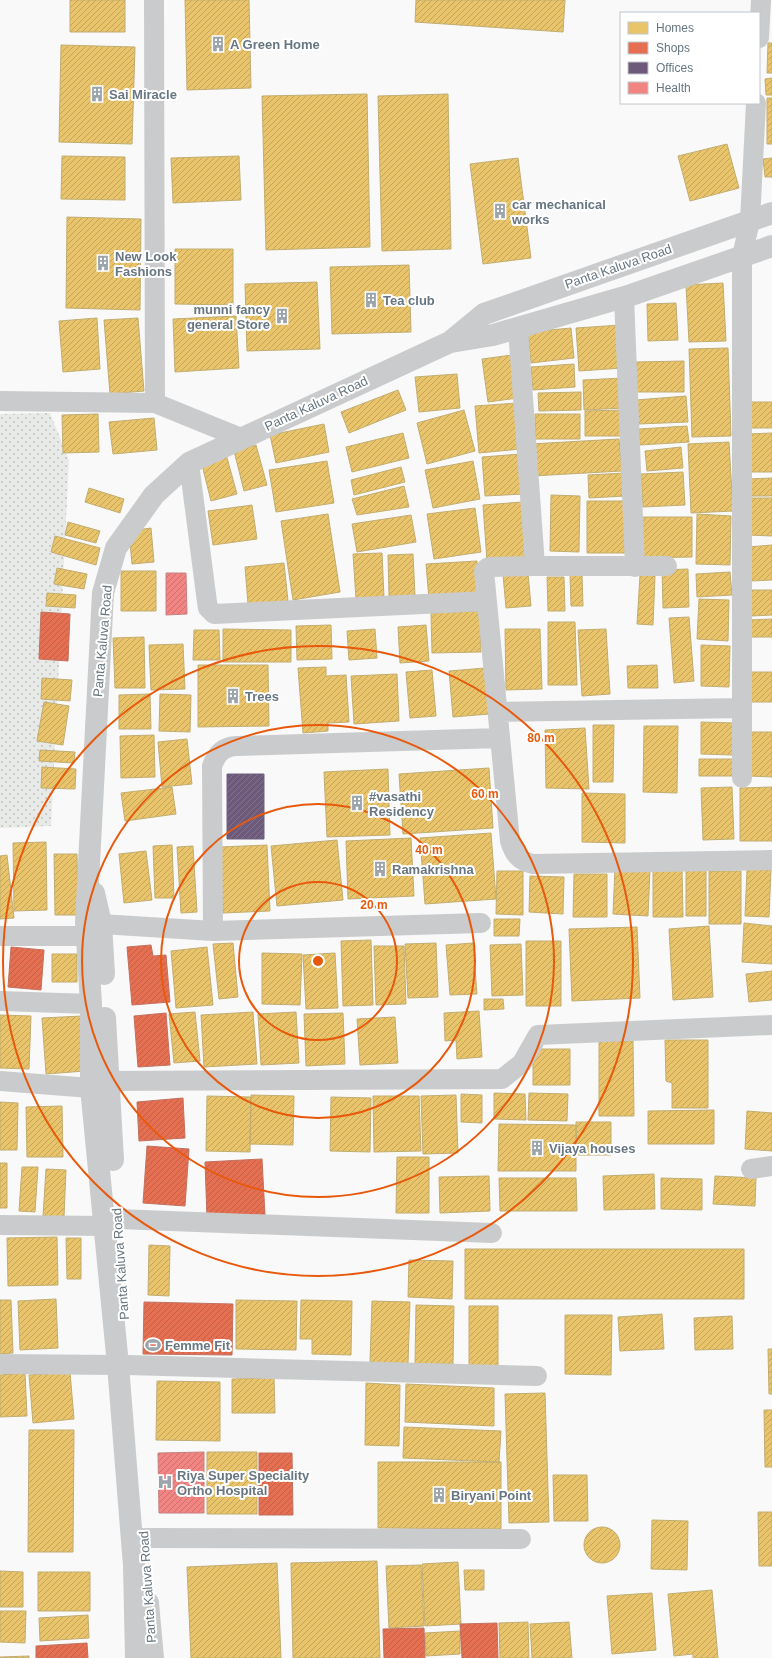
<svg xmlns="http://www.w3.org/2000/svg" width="772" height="1658" font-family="Helvetica,sans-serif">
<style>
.grass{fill:url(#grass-dots)}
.homes{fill:url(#homes-hatch);stroke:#c2ad71}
.shops{fill:url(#shops-hatch);stroke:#c1715f}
.offices{fill:url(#offices-hatch);stroke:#6b627c}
.health{fill:url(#health-hatch);stroke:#c88081}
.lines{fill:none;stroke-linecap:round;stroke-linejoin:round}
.minor{stroke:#cacbcc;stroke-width:20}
.tertiary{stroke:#cacbcc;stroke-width:22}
.ring{fill:none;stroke:#e8590c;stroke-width:2}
.labels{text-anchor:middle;stroke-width:4;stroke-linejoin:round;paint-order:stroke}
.poi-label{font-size:13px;font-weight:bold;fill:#677680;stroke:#fff;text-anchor:start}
.street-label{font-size:13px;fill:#677680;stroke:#fff}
.centre{fill:#e8590c;stroke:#fff;stroke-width:2}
.ring-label{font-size:12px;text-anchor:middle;font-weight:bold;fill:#e8590c;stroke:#fff;stroke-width:4;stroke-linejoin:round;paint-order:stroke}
</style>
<defs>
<pattern id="grass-dots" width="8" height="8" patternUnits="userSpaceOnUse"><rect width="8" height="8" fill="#e8eae7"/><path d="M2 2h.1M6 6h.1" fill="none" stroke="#c0c2c0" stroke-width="1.8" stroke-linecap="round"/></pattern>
<pattern id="homes-hatch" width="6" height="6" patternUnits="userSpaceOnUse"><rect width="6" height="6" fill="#e9c46a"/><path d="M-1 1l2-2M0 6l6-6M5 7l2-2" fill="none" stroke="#c1a45c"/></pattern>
<pattern id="shops-hatch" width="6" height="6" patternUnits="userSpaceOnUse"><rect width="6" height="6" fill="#e76f51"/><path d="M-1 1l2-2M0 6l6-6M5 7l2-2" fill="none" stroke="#bf6048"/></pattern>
<pattern id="offices-hatch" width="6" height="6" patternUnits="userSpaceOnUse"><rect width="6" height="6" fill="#6d597a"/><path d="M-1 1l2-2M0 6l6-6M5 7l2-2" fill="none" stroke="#81728d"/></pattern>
<pattern id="health-hatch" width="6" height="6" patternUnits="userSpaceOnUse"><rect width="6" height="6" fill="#f28482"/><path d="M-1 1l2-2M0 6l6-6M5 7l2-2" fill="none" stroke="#c87170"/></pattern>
</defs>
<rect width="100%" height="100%" fill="#f9f9f9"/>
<!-- grass -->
<path class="grass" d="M50 413 69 460 51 826 0 828V414Z"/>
<!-- homes -->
<path class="homes" d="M70 0H125V32H70Z
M185 0H249L251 88 187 90Z
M416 0H565L563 32 415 22Z
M768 43H772V73H767Z
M61 45 135 47 132 144 59 142Z
M772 78V95H766L765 79Z
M367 94 370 247 266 250 262 96Z
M448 94 451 249 382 251 378 96Z
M767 98H772V144H767Z
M727 144 739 188 690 201 678 156Z
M62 156 125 157V200L61 199Z
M239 156 241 200 173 203 171 158Z
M518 158 531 258 483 264 470 164Z
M772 158V177H765L763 159Z
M67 217 141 219 140 310 66 308Z
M175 249H233V305L175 304Z
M409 265 411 332 332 334 330 267Z
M317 282 320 349 247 351 245 284Z
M723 283 726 341 689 342 686 285Z
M676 303 678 340 648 341 647 304Z
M236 316 239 368 175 372 173 319Z
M97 318 100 369 63 372 59 321Z
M138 318 144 391 110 394 104 320Z
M621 325 623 368 579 371 576 328Z
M571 328 574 358 531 363 528 332Z
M728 348 731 436 692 437 689 349Z
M512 355 518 398 488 402 482 359Z
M684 361V392H636V362Z
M574 364 575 387 533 390 531 367Z
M457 374 460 408 419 412 415 377Z
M623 378 624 408 584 410 583 380Z
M398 390 406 410 349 433 341 412Z
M581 392V410L539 411 538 393Z
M686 396 688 422 638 424 636 400Z
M747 402H772V428H747Z
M517 403 521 449 479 453 475 406Z
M464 410 475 451 427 464 417 423Z
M624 410 625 436H585V411Z
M98 414 99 452 63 453 62 415Z
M535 414H580V439H535Z
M154 418 157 450 113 454 109 422Z
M324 424 329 452 276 463 270 435Z
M687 426 689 442 640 445 639 429Z
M403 433 409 458 352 472 346 447Z
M772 433V472H749V434Z
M619 439 622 471 532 476 530 444Z
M729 442 733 511 691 513 688 444Z
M256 445 267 485 244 491 234 451Z
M681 447 683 468 647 471 645 451Z
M226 454 237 494 211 501 201 461Z
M521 454 524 494 485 496 482 457Z
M327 461 334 503 276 512 269 470Z
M473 461 480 499 433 508 425 470Z
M401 467 405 482 354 495 351 480Z
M683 472 685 505 643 507 641 474Z
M625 473 626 496 589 498 588 475Z
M772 478V496H747V479Z
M404 486 409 507 357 515 352 499Z
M89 488 124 499 120 513 85 502Z
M551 495 580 496 579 552 550 551Z
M748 498H772V536L748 535Z
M587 501H627V553H587Z
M522 502 527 558 487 561 483 505Z
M252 505 257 539 213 545 208 511Z
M475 508 481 552 434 559 427 514Z
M328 514 340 592 293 600 281 521Z
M697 514 731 516 730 565 696 564Z
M411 515 416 542 357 552 352 524Z
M638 517H692V557L639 558Z
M68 522 100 531 96 543 65 535Z
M151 528 154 562 132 564 129 531Z
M55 536 100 548 96 565 51 552Z
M772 545V580L751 581 748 547Z
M382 553 384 597 356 599 353 554Z
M413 554 415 596H389L388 555Z
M477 561 479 596 429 600 426 564Z
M284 563 288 601 248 604 245 567Z
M57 568 87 574 84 589 54 584Z
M688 569 689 607 663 608 662 570Z
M121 571H156V611H121Z
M730 572 732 595 697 597 696 574Z
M528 573 531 606 506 608 503 575Z
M570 574H582L583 606H571Z
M640 575 655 576 653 625 637 624Z
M547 577H564L565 611H548Z
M750 590H772V615L751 616Z
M47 593 76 595 75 608 46 606Z
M699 599 729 600 728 641 697 639Z
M480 611 481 652 432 653 431 613Z
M689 617 694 681 674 683 669 618Z
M772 619V637H748V620Z
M548 622H575L577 685H548Z
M331 625 332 659 297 660 296 626Z
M426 625 429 661 400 663 398 627Z
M223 629 291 630V662H223Z
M375 629 377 658 349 660 347 631Z
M505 629H540L542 689 506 690Z
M606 629 610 694 582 696 578 630Z
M194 630H219L220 660H193Z
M144 637 145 688H115L113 638Z
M183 644 185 689 151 690 149 645Z
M701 645 730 646 729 687 701 686Z
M198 665H268L269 726 198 727Z
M657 665 658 688H628L627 666Z
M326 667V676L346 675 349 722 328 723V731L303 733 298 668Z
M485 668 489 714 453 717 449 671Z
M432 670 436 716 410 718 406 672Z
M748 672H772V702H749Z
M397 674 399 721 354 724 351 676Z
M42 678 72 680 70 701 41 699Z
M150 694 151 729H119V695Z
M160 694 191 695 190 732 159 731Z
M44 702 69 706 63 745 37 741Z
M701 722 734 723 733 755 701 754Z
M593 725H614L613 782H593Z
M644 726H678L677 793 643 792Z
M585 728 589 789 546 788 545 730Z
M749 732H772V777L749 776Z
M154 735 155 777 121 778 120 736Z
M187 739 192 784 162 787 158 742Z
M40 750 75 752 74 763 39 761Z
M699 759H733V776H699Z
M42 767 76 769 75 789 41 788Z
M489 768 493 828 403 834 399 774Z
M388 769 390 835 327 837 324 772Z
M172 787 176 814 125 821 121 793Z
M732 787 734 839 703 840 701 788Z
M772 787V841H740V788Z
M582 793 625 794V843L582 842Z
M491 833 496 899 425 904 420 838Z
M411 838 414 896 348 899 346 841Z
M337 840 343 900 277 906 271 846Z
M46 842 47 910 14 911 13 843Z
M172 845 174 898H155L153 846Z
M267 845 270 911 223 913 220 847Z
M193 846 197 912 181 913 177 847Z
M146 851 152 900 124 903 119 854Z
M54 854H77L78 915H55Z
M7 855 14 918 0 919V856Z
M615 867 650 869 648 916 613 914Z
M682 869 683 917H653V870Z
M686 869H706V916H686Z
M747 869 771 870 769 917 745 916Z
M497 871H523V915L496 914Z
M709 871H741V924H709Z
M574 874H607V917H573Z
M530 876 564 877 563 914 529 912Z
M494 919H520L519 936H494Z
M744 923 772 926V964L742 962Z
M709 926 713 997 673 1000 669 929Z
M637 927 640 998 572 1001 569 929Z
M371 940 373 1005 343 1006 341 941Z
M526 941H561V1006H526Z
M233 943 238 997 219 999 213 944Z
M436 943 438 997 408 998 405 944Z
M473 943 477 994 450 995 446 945Z
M521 944 523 995 492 996 490 945Z
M374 946H404L406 1004 376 1005Z
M207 947 213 1005 176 1008 171 951Z
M262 953 302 954 300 1005 262 1004Z
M335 953 338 1008 306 1009 303 955Z
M52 954H77V982H52Z
M772 971V1000L749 1002 746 974Z
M484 999H503L504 1009 484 1010Z
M479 1011 482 1057 457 1059 456 1040 445 1041 444 1013Z
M195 1012 200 1061 174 1063 169 1014Z
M253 1012 257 1064 204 1067 201 1015Z
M296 1012 299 1063 261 1065 258 1014Z
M343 1013 345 1064 306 1066 304 1014Z
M0 1015 31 1016 29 1069 0 1068Z
M82 1016 85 1071 46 1074 42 1018Z
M395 1017 398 1063 360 1065 357 1019Z
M665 1040H708V1108H672V1083L666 1081Z
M599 1041H633L634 1116H599Z
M533 1049H570V1085H533Z
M494 1093 525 1094 526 1120 494 1119Z
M529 1093 568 1094 567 1121 528 1120Z
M461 1094 482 1095V1123L461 1122Z
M251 1095 294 1096 293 1145 250 1144Z
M456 1095 458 1153 423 1154 421 1096Z
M207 1096 251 1097 250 1152 206 1151Z
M373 1096H419L421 1151 374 1152Z
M331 1097 371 1098 370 1152 330 1151Z
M0 1102 18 1103 17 1150H0Z
M62 1106 63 1157H27L26 1107Z
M714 1110V1144H648V1111Z
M747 1111 772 1113V1151L745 1149Z
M576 1122H611V1155H577Z
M499 1124 576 1125V1171H498Z
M397 1157H429V1213H396Z
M0 1163H7V1208H0Z
M22 1167H38L35 1212 19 1211Z
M46 1169 66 1170 64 1217 43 1216Z
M654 1174 655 1209 604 1210 603 1176Z
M489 1176 490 1211 440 1213 439 1177Z
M715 1176 756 1178 755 1206 713 1204Z
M499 1178H576L577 1211H500Z
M661 1178 702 1179V1210L661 1209Z
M57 1237 58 1285 8 1286 7 1238Z
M66 1238H81V1279H67Z
M149 1245 170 1246 169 1296 148 1295Z
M465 1249H744V1299H465Z
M409 1260 453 1261 452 1299 408 1297Z
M56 1299 58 1348 20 1350 18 1301Z
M0 1300H11L13 1353 0 1354Z
M236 1300 297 1301 296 1350 236 1349Z
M301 1300 352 1301 351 1355 312 1354V1339H300Z
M372 1301 410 1302 408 1364 370 1362Z
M416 1305 454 1306 453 1364H415Z
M469 1306H498V1366H469Z
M662 1314 664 1349 620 1351 618 1317Z
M565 1315H612L611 1375 565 1374Z
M732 1316 733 1349 695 1350 694 1318Z
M768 1349H772V1394H769Z
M70 1372 74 1419 33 1423 29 1375Z
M25 1373 27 1416 0 1417V1375Z
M274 1378 275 1413H232V1379Z
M157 1381 220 1382V1441L156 1440Z
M366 1383 400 1385 399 1446 365 1445Z
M406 1384 494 1388V1426L405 1422Z
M545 1393 549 1522 509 1523 505 1394Z
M764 1410H772V1467H765Z
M404 1427 501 1431 499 1462 403 1458Z
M29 1430H74L73 1552H28Z
M207 1452H257V1514H207Z
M378 1462H501V1529L378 1528Z
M553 1475H587L588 1521H554Z
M758 1512H772V1566H759Z
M652 1520 688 1521 687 1570 651 1569Z
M584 1545a18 18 0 1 1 36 0a18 18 0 1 1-36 0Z
M377 1561 380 1658H293L291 1563Z
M458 1562 461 1624 425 1626 422 1564Z
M277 1563 281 1658H191L187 1567Z
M421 1565 424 1626 389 1628 386 1566Z
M464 1570H484V1590H465Z
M0 1571 23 1572V1607H0Z
M38 1572H90V1611H38Z
M712 1590 718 1658H693V1654L674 1656 668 1594Z
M652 1593 656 1650 612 1654 607 1596Z
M0 1611H26L25 1643 0 1642Z
M88 1615 89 1638 40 1641 39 1618Z
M528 1622 529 1658H500L499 1623Z
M569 1622 572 1658H532L530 1624Z
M460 1631V1654L426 1656 425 1633Z
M29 1656V1658H0V1657Z"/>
<!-- shops -->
<path class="shops" d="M41 612 70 614 68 661 39 659Z
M151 945 153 956 166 955 170 1002 132 1005 127 947Z
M11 947 44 950 41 990 8 987Z
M166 1013 170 1065 138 1067 134 1016Z
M183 1098 185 1138 139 1141 137 1102Z
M147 1146 189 1149 185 1206 143 1203Z
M262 1159 265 1215 207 1218 205 1162Z
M144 1302 233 1304 232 1355 143 1354Z
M259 1453H292L293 1515H259Z
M497 1623 498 1658H462L460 1624Z
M424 1628 425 1658H384L383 1629Z
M87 1643 88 1658H36V1646Z"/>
<!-- offices -->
<path class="offices" d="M227 774H264V839H227Z"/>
<!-- health -->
<path class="health" d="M166 573H186L187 614 166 615Z
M204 1452V1513H159L158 1453Z"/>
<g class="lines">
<!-- minor -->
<path class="minor" d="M154 0 155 403 241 438
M759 38 761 0
M624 297 635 567
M518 328 535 566 491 567 487 568 484 571 510 841C514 854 519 861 533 864L772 860
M0 401 155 403
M189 463 207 602 208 608 214 614 487 601
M535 566H667
M498 712 742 708
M742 778V256L750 221 756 103
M86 922 101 924 213 931 481 923
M213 931 212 766C217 753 223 747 236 746L500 738
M0 936H86
M0 1001 91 1004
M0 1081 91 1088
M108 1081 502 1079 522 1063 538 1035 772 1025
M751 1169 772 1166
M117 1219 492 1233
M0 1225 106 1226
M0 1364 118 1365
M127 1365 537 1376
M143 1538 521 1539"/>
<!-- tertiary -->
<path class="tertiary" d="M451 342 493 335 631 295 772 246
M94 893 101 924 104 974
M105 1018 113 1160
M148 1603 153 1658
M136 1658 134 1566 118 1365 91 1088V1004L86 922 103 593 116 548 154 495 189 463 450 342 484 314 772 213"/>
</g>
<!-- distance rings -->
<g class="ring">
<circle cx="318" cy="961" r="79"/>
<circle cx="318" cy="961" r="157"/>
<circle cx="318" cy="961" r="236"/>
<circle cx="318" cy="961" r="315"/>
</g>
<!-- icons -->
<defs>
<symbol id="building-bare" viewBox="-9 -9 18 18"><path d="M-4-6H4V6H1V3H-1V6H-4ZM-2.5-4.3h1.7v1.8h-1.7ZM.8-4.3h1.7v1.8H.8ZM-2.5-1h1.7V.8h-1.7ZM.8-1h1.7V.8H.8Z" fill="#9aa4aa" stroke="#fff" stroke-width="2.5" paint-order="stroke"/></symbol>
<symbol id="stadium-bare" viewBox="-9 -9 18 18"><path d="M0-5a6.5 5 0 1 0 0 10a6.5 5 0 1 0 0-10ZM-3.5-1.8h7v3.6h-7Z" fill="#9aa4aa" stroke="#fff" stroke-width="2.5" paint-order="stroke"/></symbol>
<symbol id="hospital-bare" viewBox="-9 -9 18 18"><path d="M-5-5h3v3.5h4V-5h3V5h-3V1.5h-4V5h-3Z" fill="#9aa4aa" stroke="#fff" stroke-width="2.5" paint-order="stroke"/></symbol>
</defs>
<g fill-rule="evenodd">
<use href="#building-bare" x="207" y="33" width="22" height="22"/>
<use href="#building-bare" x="86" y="83" width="22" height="22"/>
<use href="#building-bare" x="489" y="200" width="22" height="22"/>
<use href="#building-bare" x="92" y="252" width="22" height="22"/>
<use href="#building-bare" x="360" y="289" width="22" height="22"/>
<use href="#building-bare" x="271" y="305" width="22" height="22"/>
<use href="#building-bare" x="222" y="685" width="22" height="22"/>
<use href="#building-bare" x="346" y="792" width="22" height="22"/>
<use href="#building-bare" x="369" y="858" width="22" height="22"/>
<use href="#building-bare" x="526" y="1137" width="22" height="22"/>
<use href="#stadium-bare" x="142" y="1334" width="22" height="22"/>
<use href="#hospital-bare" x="154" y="1471" width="22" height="22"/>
<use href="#building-bare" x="428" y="1484" width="22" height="22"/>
</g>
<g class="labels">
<!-- poi labels -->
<g class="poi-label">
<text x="230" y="49">A Green Home</text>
<text x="109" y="99">Sai Miracle</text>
<text x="512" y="209">car mechanical<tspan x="512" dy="15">works</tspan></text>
<text x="115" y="261">New Look<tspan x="115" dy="15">Fashions</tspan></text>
<text x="383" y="305">Tea club</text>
<text x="270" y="314" text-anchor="end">munni fancy<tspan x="270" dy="15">general Store</tspan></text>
<text x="245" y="701">Trees</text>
<text x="369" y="801">#vasathi<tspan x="369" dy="15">Residency</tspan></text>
<text x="392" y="874">Ramakrishna</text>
<text x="549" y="1153">Vijaya houses</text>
<text x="165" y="1350">Femme Fit</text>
<text x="177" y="1480">Riya Super Speciality<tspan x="177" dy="15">Ortho Hospital</tspan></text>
<text x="451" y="1500">Biryani Point</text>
</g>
<!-- street labels -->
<g class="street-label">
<text transform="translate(618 266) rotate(-19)" y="5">Panta Kaluva Road</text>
<text transform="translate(316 403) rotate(-25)" y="5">Panta Kaluva Road</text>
<text transform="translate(102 641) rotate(-85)" y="5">Panta Kaluva Road</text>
<text transform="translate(120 1264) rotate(-94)" y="5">Panta Kaluva Road</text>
<text transform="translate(147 1587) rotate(-94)" y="5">Panta Kaluva Road</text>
</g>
</g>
<circle cx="318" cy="961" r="6" class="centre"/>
<g class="ring-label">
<text x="541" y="742">80 m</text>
<text x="485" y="798">60 m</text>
<text x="429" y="854">40 m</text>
<text x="374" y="909">20 m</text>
</g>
<!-- legend -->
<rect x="620" y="12" width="140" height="92" fill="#ffffff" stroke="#c2c8cc"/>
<rect x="628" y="22" width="20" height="12" fill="#e9c46a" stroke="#c2c8cc"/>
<text x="656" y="32" font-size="12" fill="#677680">Homes</text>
<rect x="628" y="42" width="20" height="12" fill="#e76f51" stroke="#c2c8cc"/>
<text x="656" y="52" font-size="12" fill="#677680">Shops</text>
<rect x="628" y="62" width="20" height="12" fill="#6d597a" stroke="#c2c8cc"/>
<text x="656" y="72" font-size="12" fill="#677680">Offices</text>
<rect x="628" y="82" width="20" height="12" fill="#f28482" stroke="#c2c8cc"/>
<text x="656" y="92" font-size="12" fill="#677680">Health</text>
</svg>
